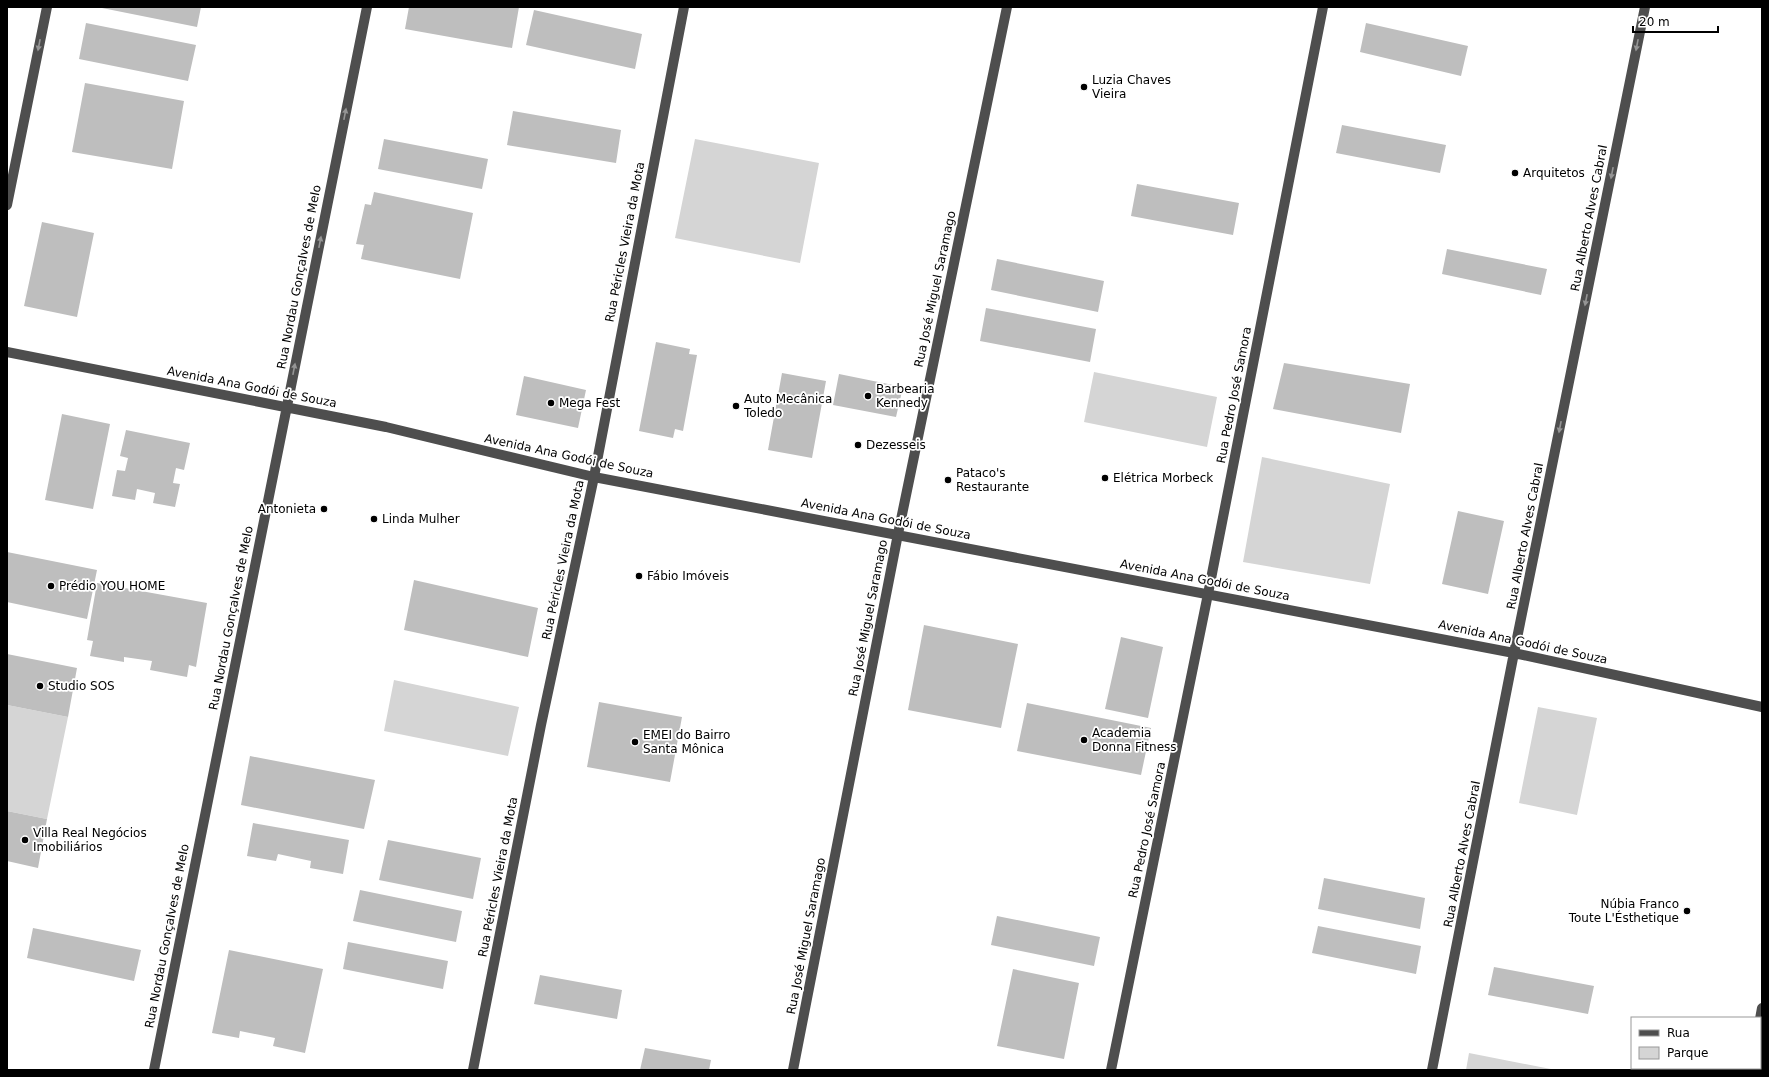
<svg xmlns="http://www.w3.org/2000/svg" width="1769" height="1077" font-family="'DejaVu Sans',sans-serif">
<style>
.green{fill:#d5d5d5}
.building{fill:#bebebe}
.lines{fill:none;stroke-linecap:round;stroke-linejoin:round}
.minor{stroke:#4e4e4e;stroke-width:10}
.oneway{fill:#959595}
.poi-dot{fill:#000;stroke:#fff;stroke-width:1.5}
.labels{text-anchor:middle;stroke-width:3.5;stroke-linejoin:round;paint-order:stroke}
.poi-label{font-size:12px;fill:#000;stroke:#fff;text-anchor:start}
.street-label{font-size:12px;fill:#000;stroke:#fff}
</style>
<rect width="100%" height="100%" fill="#fff"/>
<!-- green -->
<path class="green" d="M695 139 819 163 800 263 675 238Z
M1094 372 1217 397 1207 447 1084 422Z
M1262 457 1390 484 1370 584 1243 562Z
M394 680 519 707 508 756 384 731Z
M7 705 68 717 47 819 7 811Z
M1538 707 1597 718 1577 815 1519 803Z
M1469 1053 1556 1070H1466Z"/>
<!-- building -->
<path class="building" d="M97 7H201L197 27Z
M409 7H519L512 48 405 29Z
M534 10 642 34 635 69 526 45Z
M86 23 196 45 188 81 79 59Z
M1366 23 1468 46 1461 76 1360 52Z
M85 83 184 101 172 169 72 152Z
M513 111 621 130 616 163 507 145Z
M1342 125 1446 145 1440 173 1336 153Z
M384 139 488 159 482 189 378 169Z
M1137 184 1239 203 1233 235 1131 216Z
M374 192 473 213 460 279 361 259 364 245 356 244 365 204 371 205Z
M42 222 94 233 77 317 24 306Z
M1447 249 1547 269 1541 295 1442 274Z
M997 259 1104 281 1098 312 991 290Z
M986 308 1096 329 1090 362 980 341Z
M656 342 690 349 689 354 697 355 683 431 675 429 673 438 639 431Z
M1284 363 1410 384 1401 433 1273 409Z
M782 373 826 381 812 458 768 450Z
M839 374 903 387 896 417 833 405Z
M524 376 586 390 578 428 516 415Z
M62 414 110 424 93 509 45 500Z
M126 430 190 443 184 470 176 468 173 483 180 484 175 507 153 503 155 493 137 489 135 500 112 496 117 470 125 471 128 458 120 456Z
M1458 511 1504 521 1488 594 1442 584Z
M7 552 97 570 87 619 7 602Z
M414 580 538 608 528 657 404 630Z
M97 583 207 603 196 667 189 665 187 677 150 670 152 661 124 657V662L90 656 93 641 87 640Z
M924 625 1018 644 1001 728 908 710Z
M1121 637 1163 647 1148 718 1105 709Z
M7 654 77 668 68 717 7 705Z
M599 702 682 717 670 782 587 767Z
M1027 703 1151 728 1141 775 1017 751Z
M250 756 375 780 364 829 241 805Z
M7 811 47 819 38 868 7 861Z
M253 823 349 840 343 874 310 868 311 861 278 854 276 861 247 856Z
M388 840 481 858 473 899 379 880Z
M1324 878 1425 898 1420 929 1318 909Z
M360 890 462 911 456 942 353 921Z
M997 916 1100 937 1094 966 991 945Z
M1318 926 1421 946 1416 974 1312 953Z
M33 928 141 950 134 981 27 958Z
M348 942 448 961 443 989 343 969Z
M229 950 323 969 305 1053 273 1046 275 1038 240 1031 239 1038 212 1033Z
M1494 967 1594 986 1588 1014 1488 995Z
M1013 969 1079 983 1064 1059 997 1046Z
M540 975 622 990 617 1019 534 1004Z
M645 1048 711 1060 709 1070H640Z"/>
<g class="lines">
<!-- minor -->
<path class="minor" d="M7 205 47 7
M7 352 386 427 594 477 1514 653 1762 707
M1760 1019 1762 1008
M154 1070 367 7
M473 1070 541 725 594 477 684 7
M793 1070 898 534 1007 7
M1111 1070 1208 594 1323 7
M1432 1070 1514 653 1645 7
M1750 1070V1068"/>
</g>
<!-- one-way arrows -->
<defs><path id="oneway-solid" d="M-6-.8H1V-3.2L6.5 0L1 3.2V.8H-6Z"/></defs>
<g class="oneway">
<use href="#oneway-solid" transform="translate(39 45) rotate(101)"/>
<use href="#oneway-solid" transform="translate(1637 45) rotate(101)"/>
<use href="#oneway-solid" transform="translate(345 114) rotate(-79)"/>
<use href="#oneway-solid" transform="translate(1612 173) rotate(101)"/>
<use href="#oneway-solid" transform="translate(320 242) rotate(-79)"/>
<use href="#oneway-solid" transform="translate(1586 300) rotate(101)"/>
<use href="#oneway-solid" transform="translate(294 369) rotate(-79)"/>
<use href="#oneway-solid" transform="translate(1560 427) rotate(101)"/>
</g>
<!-- markers -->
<g class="poi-dot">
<circle cx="1084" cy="87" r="4"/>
<circle cx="1515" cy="173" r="4"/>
<circle cx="868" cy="396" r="4"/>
<circle cx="551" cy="403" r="4"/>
<circle cx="736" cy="406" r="4"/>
<circle cx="858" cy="445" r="4"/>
<circle cx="1105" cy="478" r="4"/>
<circle cx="948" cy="480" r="4"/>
<circle cx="324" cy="509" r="4"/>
<circle cx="374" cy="519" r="4"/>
<circle cx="639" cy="576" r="4"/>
<circle cx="51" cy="586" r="4"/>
<circle cx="40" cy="686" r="4"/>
<circle cx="1084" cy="740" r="4"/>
<circle cx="635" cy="742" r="4"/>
<circle cx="25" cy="840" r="4"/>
<circle cx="1687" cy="911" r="4"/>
</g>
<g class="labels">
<!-- poi labels -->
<g class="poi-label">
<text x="1092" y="84">Luzia Chaves<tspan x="1092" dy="14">Vieira</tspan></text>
<text x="1523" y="177">Arquitetos</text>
<text x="876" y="393">Barbearia<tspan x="876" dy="14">Kennedy</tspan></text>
<text x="744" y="403">Auto Mecânica<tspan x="744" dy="14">Toledo</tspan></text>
<text x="559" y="407">Mega Fest</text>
<text x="866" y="449">Dezesseis</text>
<text x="956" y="477">Pataco's<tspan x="956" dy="14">Restaurante</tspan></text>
<text x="1113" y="482">Elétrica Morbeck</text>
<text x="316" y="513" text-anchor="end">Antonieta</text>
<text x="382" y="523">Linda Mulher</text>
<text x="647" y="580">Fábio Imóveis</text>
<text x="59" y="590">Prédio YOU HOME</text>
<text x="48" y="690">Studio SOS</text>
<text x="1092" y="737">Academia<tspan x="1092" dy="14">Donna Fitness</tspan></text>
<text x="643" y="739">EMEI do Bairro<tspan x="643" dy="14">Santa Mônica</tspan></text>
<text x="33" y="837">Villa Real Negócios<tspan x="33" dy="14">Imobiliários</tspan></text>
<text x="1679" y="908" text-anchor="end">Núbia Franco<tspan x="1679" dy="14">Toute L'Ésthetique</tspan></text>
</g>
<!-- street labels -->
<g class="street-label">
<text transform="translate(1589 218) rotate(-79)" y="4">Rua Alberto Alves Cabral</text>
<text transform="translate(625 242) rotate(-79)" y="4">Rua Péricles Vieira da Mota</text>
<text transform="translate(299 277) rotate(-79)" y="4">Rua Nordau Gonçalves de Melo</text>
<text transform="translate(935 289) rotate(-78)" y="4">Rua José Miguel Saramago</text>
<text transform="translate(252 387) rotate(11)" y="4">Avenida Ana Godói de Souza</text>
<text transform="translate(1234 395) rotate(-79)" y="4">Rua Pedro José Samora</text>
<text transform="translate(569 456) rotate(12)" y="4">Avenida Ana Godói de Souza</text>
<text transform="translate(886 519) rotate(11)" y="4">Avenida Ana Godói de Souza</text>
<text transform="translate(1525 536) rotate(-79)" y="4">Rua Alberto Alves Cabral</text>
<text transform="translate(563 560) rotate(-78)" y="4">Rua Péricles Vieira da Mota</text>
<text transform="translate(1205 580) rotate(11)" y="4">Avenida Ana Godói de Souza</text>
<text transform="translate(231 618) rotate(-79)" y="4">Rua Nordau Gonçalves de Melo</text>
<text transform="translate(868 618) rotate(-79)" y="4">Rua José Miguel Saramago</text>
<text transform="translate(1523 642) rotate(12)" y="4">Avenida Ana Godói de Souza</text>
<text transform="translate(1147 830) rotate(-78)" y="4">Rua Pedro José Samora</text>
<text transform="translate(1462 854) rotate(-79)" y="4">Rua Alberto Alves Cabral</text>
<text transform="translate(498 877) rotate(-79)" y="4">Rua Péricles Vieira da Mota</text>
<text transform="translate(167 936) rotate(-79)" y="4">Rua Nordau Gonçalves de Melo</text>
<text transform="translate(806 936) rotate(-79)" y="4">Rua José Miguel Saramago</text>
</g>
</g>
<!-- border -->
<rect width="1769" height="1077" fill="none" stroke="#000000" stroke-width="16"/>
<!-- legend -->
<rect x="1631" y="1017" width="130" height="52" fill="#ffffff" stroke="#999999"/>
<rect x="1639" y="1030" width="20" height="6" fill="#4e4e4e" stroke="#999999"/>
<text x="1667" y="1037" font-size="12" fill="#000000">Rua</text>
<rect x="1639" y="1047" width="20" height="12" fill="#d5d5d5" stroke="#999999"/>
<text x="1667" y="1057" font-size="12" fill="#000000">Parque</text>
<!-- scale -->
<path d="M1633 26v6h85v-6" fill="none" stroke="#000000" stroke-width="2"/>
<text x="1639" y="26" font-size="12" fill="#000000" stroke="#ffffff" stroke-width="3" paint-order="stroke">20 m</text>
</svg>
